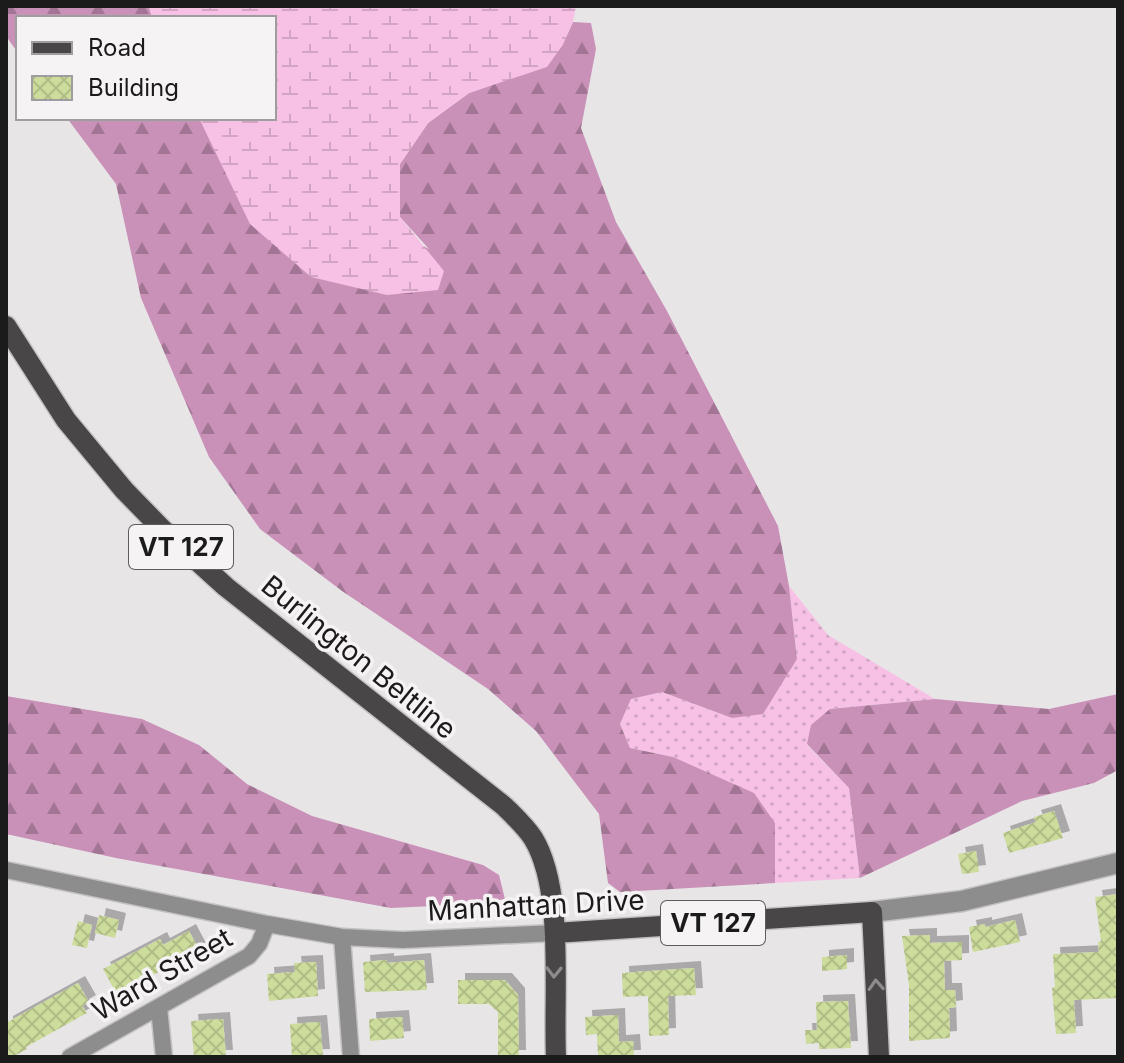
<svg xmlns="http://www.w3.org/2000/svg" width="1124" height="1063" font-family="Inter,sans-serif">
<style>
.grass{fill:url(#grass-dots)}
.forest{fill:url(#forest-firs)}
.wetland{fill:url(#wetland-marsh)}
.building{fill:url(#building-cross-hatch);filter:url(#shadow)}
.lines{fill:none;stroke-linecap:round;stroke-linejoin:round}
.minor-casing{stroke:#c3c1c2;stroke-width:19}
.tertiary-casing{stroke:#c3c1c2;stroke-width:23}
.primary-casing{stroke:#c3c1c2;stroke-width:23}
.minor{stroke:#8e8d8e;stroke-width:16}
.tertiary{stroke:#8e8d8e;stroke-width:20}
.primary{stroke:#484647;stroke-width:20}
.oneway{stroke:#8e8b8d}
.labels{text-anchor:middle;stroke-width:7;stroke-linejoin:round;paint-order:stroke}
.shield{fill:#f6f3f5;stroke:#5d5c5d;stroke-width:2}
.shield-label{font-size:26px;font-weight:bold;fill:#1c1b1c}
.street-label{font-size:28px;fill:#1c1b1c;stroke:#f6f3f5}
</style>
<defs>
<pattern id="grass-dots" width="8" height="8" patternUnits="userSpaceOnUse" patternTransform="scale(2)"><rect width="8" height="8" fill="#f6c1e5"/><path d="M2 2h.1M6 6h.1" fill="none" stroke="#d2a5c4" stroke-width="1.8" stroke-linecap="round"/></pattern>
<pattern id="forest-firs" width="22" height="20" patternUnits="userSpaceOnUse" patternTransform="scale(2)"><rect width="22" height="20" fill="#c990b8"/><path d="M5 1l3.5 6h-7zM16 11l3.5 6h-7z" fill="#a27595"/></pattern>
<pattern id="wetland-marsh" width="20" height="14" patternUnits="userSpaceOnUse" patternTransform="scale(2)"><rect width="20" height="14" fill="#f6c1e5"/><path d="M1 5h8M5 5V1M11 12h8M15 12V8" fill="none" stroke="#d2a5c4"/></pattern>
<pattern id="building-cross-hatch" width="8" height="8" patternUnits="userSpaceOnUse" patternTransform="scale(2)"><rect width="8" height="8" fill="#ccdc9b"/><path d="M0 0l8 8M0 8l8-8" fill="none" stroke="#afbc85"/></pattern>
<filter id="shadow"><feDropShadow dx="7" dy="-7" stdDeviation="0" flood-color="#0004"/></filter>
</defs>
<rect width="100%" height="100%" fill="#e8e5e7"/>
<!-- grass -->
<path class="grass" d="M789 586 828 635 935 699 830 709 807 745 849 788 860 878 775 883V823L673 757 630 748 620 724 631 699 662 692 732 718 797 659Z"/>
<!-- forest -->
<path class="forest" d="M6 6H149L152 18H18V53L6 36Z
M573 22 591 23 596 49 581 128 616 222 667 311 778 526 789 586 797 659 763 714 732 718 662 692 631 699 620 724 630 748 673 757 754 793 775 823V883L620 892 608 883 599 814 536 731 488 689 342 591 260 529 209 457 141 298 116 184 67 118H199L202 123 429 249 400 217V164L428 123 469 93 503 81 562 46Z
M1118 694V770L1094 783 1022 801 860 878 849 788 807 744 811 725 830 709 935 699 1049 709Z
M6 696 142 719 199 745 247 784 312 816 483 865 499 875 505 899 476 904 391 908 116 858 6 834Z"/>
<!-- wetland -->
<path class="wetland" d="M149 6H576L573 22 562 46 547 67 469 93 428 123 400 164V217L444 271 438 290 387 295 311 277 250 224 199 118H274V18H152Z"/>
<!-- building -->
<path class="building" d="M1054 811 1063 838 1009 853 1003 833 1036 822 1034 817Z
M976 851 979 872 962 874 958 854Z
M1118 894V998L1074 1000 1076 1033 1056 1034 1052 988 1055 987 1053 954 1099 952 1098 942 1101 941 1095 897Z
M99 915 119 920 115 938 95 933Z
M1015 920 1020 942 973 952 969 927 985 924V927Z
M78 921 92 925 87 948 72 945Z
M189 931 199 950 117 995 103 969 160 939 163 945Z
M930 935V943L962 942V960L944 961 945 990H955L956 1007 949 1008 950 1038 909 1041V985L902 936Z
M847 955V969L822 971V957Z
M387 960V963L424 960 427 990 365 992 363 962Z
M316 962 318 996 269 1001 267 974 295 972 294 963Z
M694 968 696 995 668 996 669 1035 649 1036 648 996 623 997 622 973Z
M458 980H505L518 995 519 1057H498V1012L489 1004H458Z
M78 983 89 1002 82 1006 87 1013 26 1047 27 1049 12 1057H6V1023Z
M848 1001 851 1048 819 1049V1043L806 1044 805 1030H817L816 1002Z
M618 1015 619 1042 633 1041 634 1057H598L597 1034 586 1035 585 1017Z
M402 1017 404 1038 370 1041 369 1019Z
M223 1019 226 1057H194L191 1021Z
M320 1022 323 1056 292 1057 290 1024Z"/>
<g class="lines">
<defs>
<path id="minor" d="M6 870 267 924 342 937 403 940 555 933
M342 937 351 1057
M159 1008 164 1057
M70 1057 249 956 259 944 267 924"/>
<path id="tertiary" d="M872 912 962 901 1118 863"/>
<path id="primary" d="M6 326 66 420 124 490 162 529 226 587 504 806C514 816 525 826 533 838 565 890 553 995 556 1057
M555 933 872 912 879 1057"/>
</defs>
<!-- minor casing -->
<use href="#minor" class="minor-casing"/>
<!-- tertiary casing -->
<use href="#tertiary" class="tertiary-casing"/>
<!-- primary casing -->
<use href="#primary" class="primary-casing"/>
<!-- minor -->
<use href="#minor" class="minor"/>
<!-- tertiary -->
<use href="#tertiary" class="tertiary"/>
<!-- primary -->
<use href="#primary" class="primary"/>
</g>
<!-- one-way arrows -->
<defs><path id="oneway-chevron" d="M-2-3.5L2.5 0L-2 3.5" fill="none" stroke-width="1.6" stroke-linecap="round" stroke-linejoin="round" transform="scale(2)"/></defs>
<g class="oneway">
<use href="#oneway-chevron" transform="translate(554 972) rotate(91)"/>
<use href="#oneway-chevron" transform="translate(876 985) rotate(-93)"/>
</g>
<g class="labels">
<!-- shield labels -->
<g class="shield">
<rect x="129" y="525" width="104" height="44" rx="6"/>
<rect x="661" y="901" width="104" height="44" rx="6"/>
</g>
<g class="shield-label">
<text x="181" y="556">VT 127</text>
<text x="713" y="932">VT 127</text>
</g>
<!-- street labels -->
<g class="street-label">
<text transform="translate(359 657) rotate(39)" y="10">Burlington Beltline</text>
<text transform="translate(536 905) rotate(-3)" y="10">Manhattan Drive</text>
<text transform="translate(162 974) rotate(-30)" y="10">Ward Street</text>
</g>
</g>
<!-- border -->
<rect width="1124" height="1063" fill="none" stroke="#1c1b1c" stroke-width="16"/>
<!-- legend -->
<rect x="16" y="16" width="260" height="104" fill="#f6f3f5" stroke="#9f9d9e" stroke-width="2"/>
<rect x="32" y="42" width="40" height="12" fill="#484647" stroke="#9f9d9e" stroke-width="2"/>
<text x="88" y="56" font-size="24" fill="#1c1b1c">Road</text>
<rect x="32" y="76" width="40" height="24" fill="url(#building-cross-hatch)" stroke="#9f9d9e" stroke-width="2"/>
<text x="88" y="96" font-size="24" fill="#1c1b1c">Building</text>
</svg>
